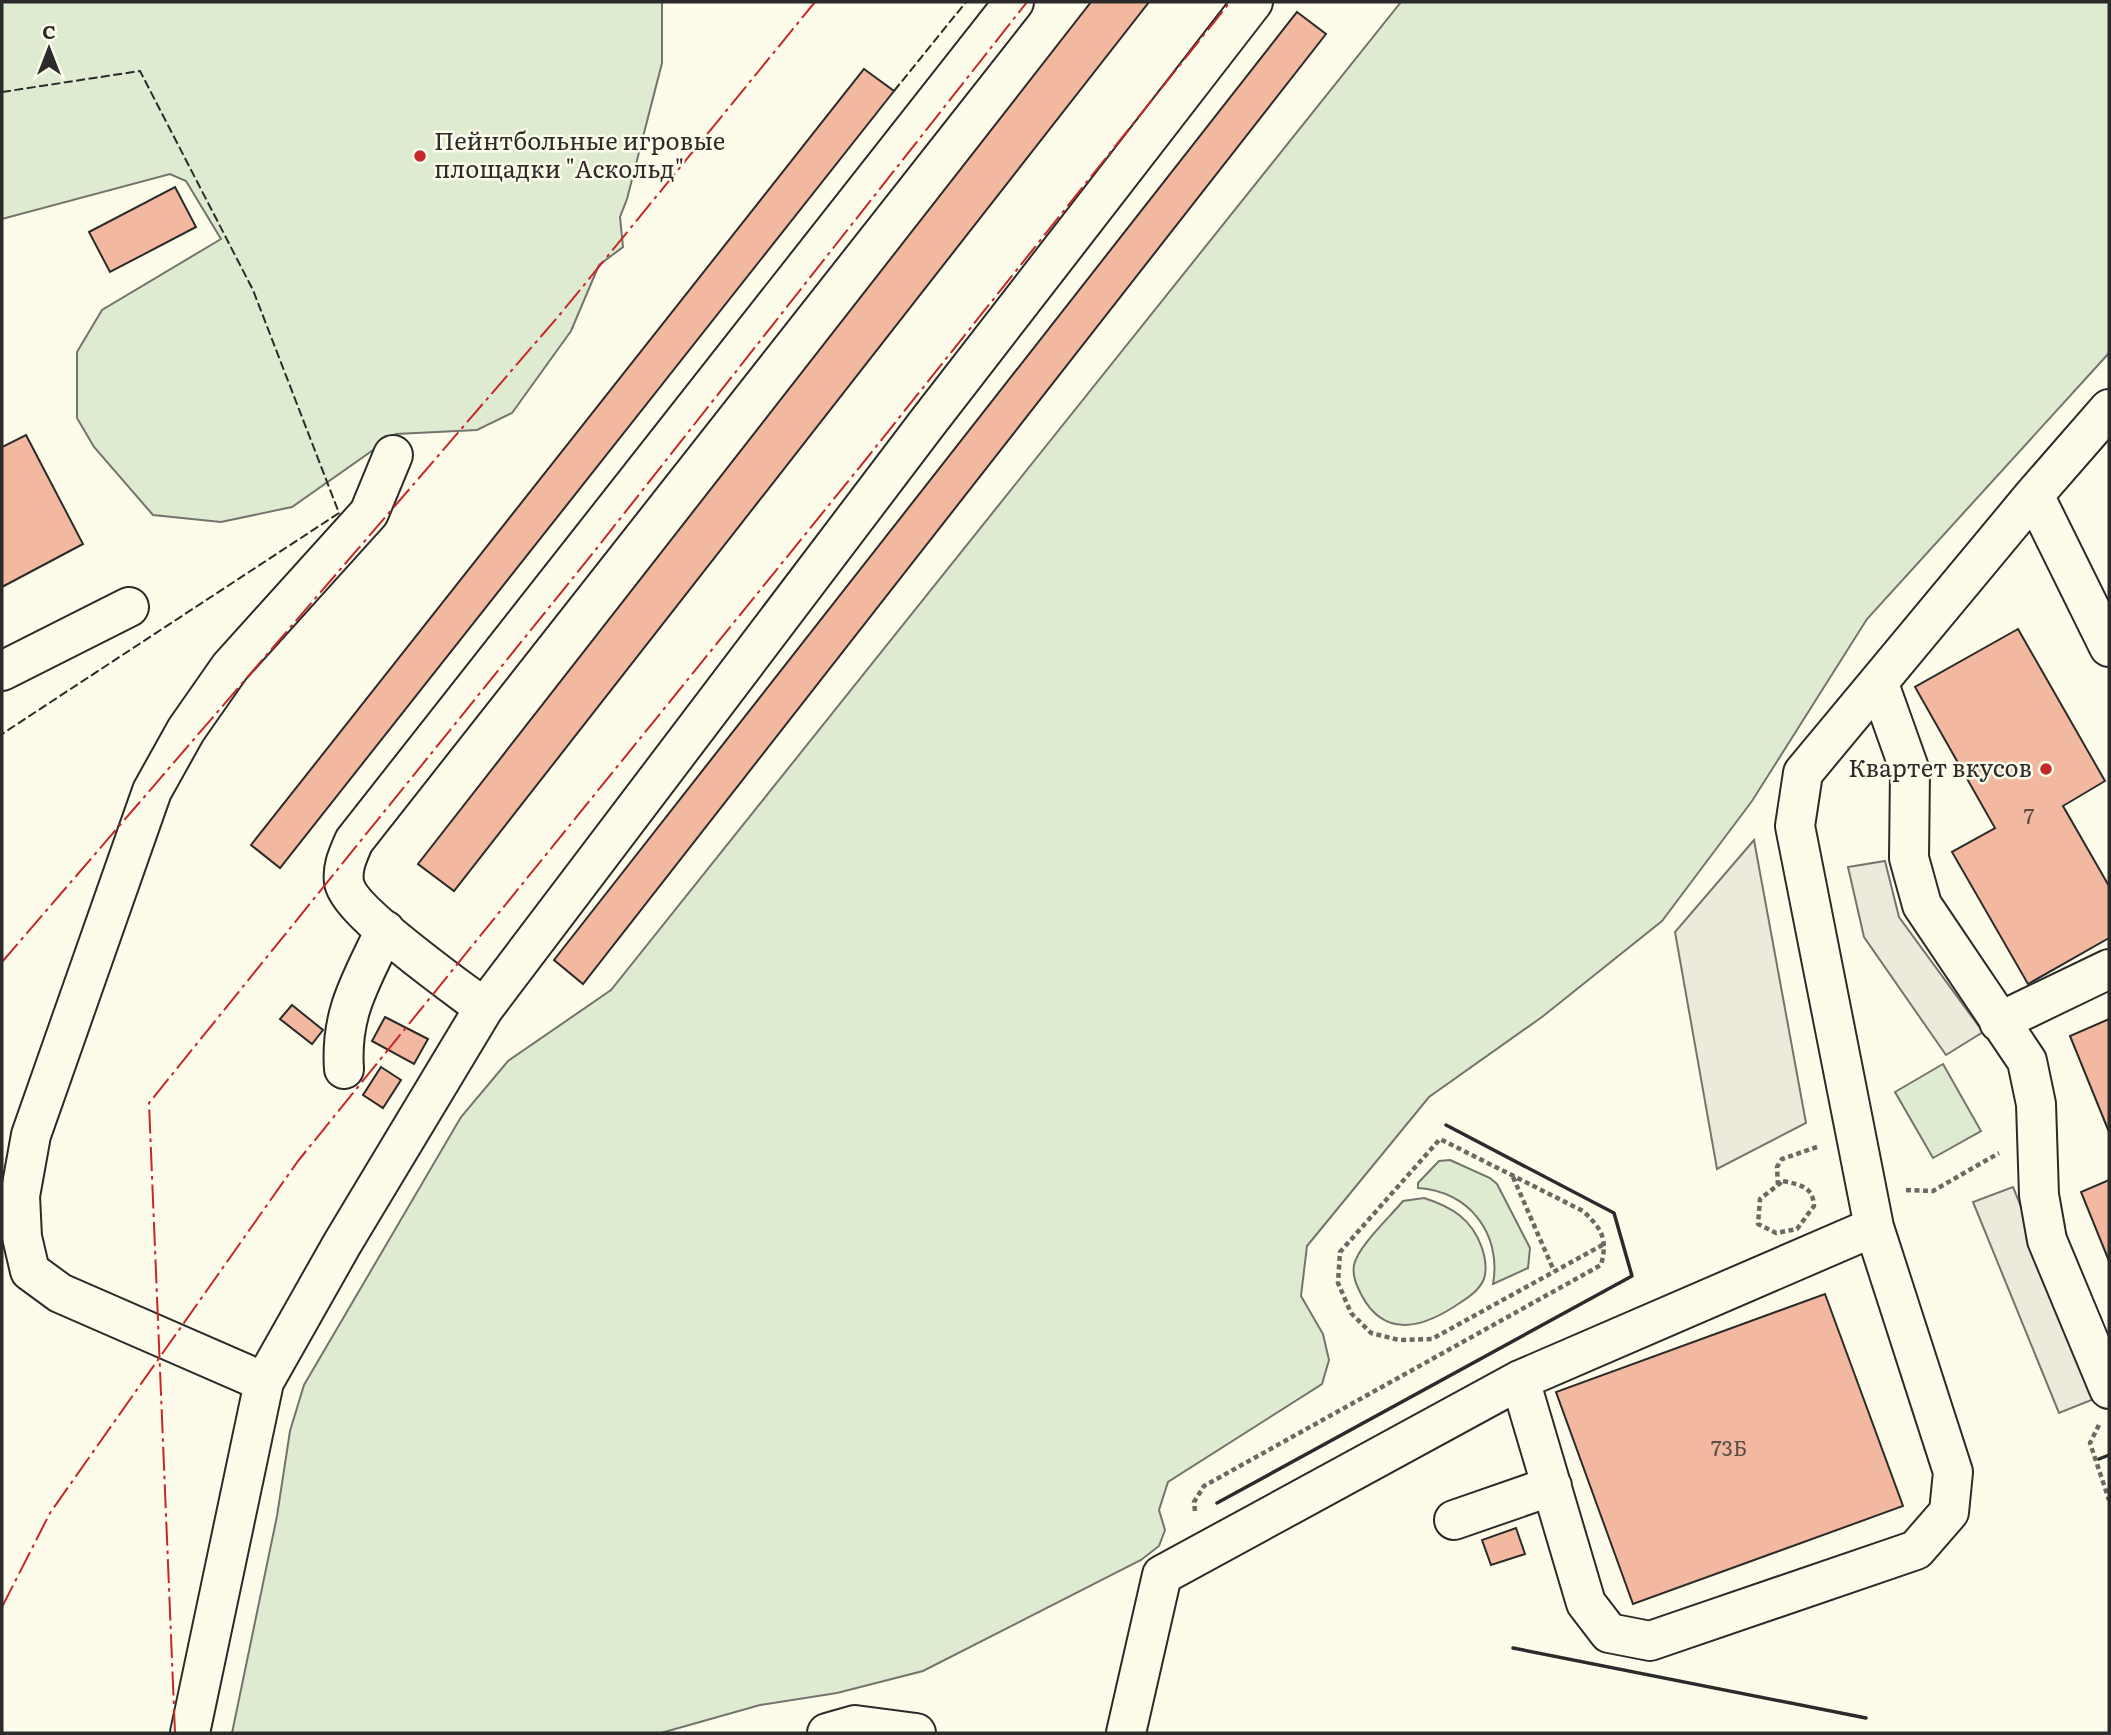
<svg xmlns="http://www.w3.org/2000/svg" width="2111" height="1735" font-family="Literata,serif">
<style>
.green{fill:#deebd1;stroke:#74746e;stroke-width:2}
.parking{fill:#eceadb;stroke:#74746e;stroke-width:2}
.building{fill:#f2b8a0;stroke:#2b2b2b;stroke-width:2}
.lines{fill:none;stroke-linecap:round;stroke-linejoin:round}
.minor-casing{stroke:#2b2b2b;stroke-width:42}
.path{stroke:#6a6964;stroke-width:4.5;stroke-dasharray:5 3.5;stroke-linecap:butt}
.minor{stroke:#fdfbea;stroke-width:38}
.fence{stroke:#2b2b2b;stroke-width:2;stroke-dasharray:9 3.5;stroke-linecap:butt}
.wall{stroke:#2b2b2b;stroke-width:3.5}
.power{stroke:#c62828;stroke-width:2;stroke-dasharray:24 5 3.5 5;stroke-linecap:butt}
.poi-dot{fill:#c62828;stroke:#fdfbea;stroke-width:2.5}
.labels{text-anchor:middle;stroke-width:5;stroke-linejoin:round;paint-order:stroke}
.number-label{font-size:21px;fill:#5d4e48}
.poi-label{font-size:24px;fill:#2b2b2b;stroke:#fdfbea;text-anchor:start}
</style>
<rect width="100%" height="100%" fill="#fdfbea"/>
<!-- green -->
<path class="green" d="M2 2H662V63L627 199 620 217 623 247 599 265 571 331 512 413 477 430 396 434 292 507 221 522 153 515 94 447 77 418V352L102 310 221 239 186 181 170 174 2 219Z
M1401 2H2109V353L1867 619 1752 801 1662 921 1542 1017 1429 1097 1307 1246 1301 1296 1323 1334 1329 1360 1322 1384 1168 1482 1159 1510 1165 1530 1159 1546 1141 1560 923 1671 837 1693 760 1705 661 1733H232L277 1516 290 1431 304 1385 461 1117 508 1061 611 990Z
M1943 1064 1981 1131 1933 1158 1895 1092Z
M1450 1160 1490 1178 1497 1184 1530 1248 1528 1268 1493 1284C1502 1234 1469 1191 1418 1188V1183L1439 1161Z
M1424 1198C1452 1207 1472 1219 1482 1248 1485 1257 1487 1269 1484 1279 1478 1293 1464 1300 1452 1308 1420 1328 1384 1337 1362 1296 1357 1286 1352 1277 1354 1265 1358 1246 1390 1217 1403 1201Z"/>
<!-- parking -->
<path class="parking" d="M1754 840 1806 1123 1717 1169 1675 932Z
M1885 861 1899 917 1983 1032 1946 1055 1864 937 1848 867Z
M2013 1187 2099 1397 2059 1413 1973 1202Z"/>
<!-- building -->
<path class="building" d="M1091 2H1149L454 891 418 864Z
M1297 12 1326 34 583 984 554 960Z
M864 69 894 91 280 868 251 845Z
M175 187 196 227 110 272 89 232Z
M26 435 83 544 2 587V447Z
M2018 629 2105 781 2063 806 2109 886V938L2028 984 1952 852 1995 828 1915 687Z
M292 1005 323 1030 312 1044 280 1019Z
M385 1017 428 1039 414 1064 372 1041Z
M2109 1019V1132L2070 1036Z
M381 1067 401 1080 383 1108 363 1095Z
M2109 1180V1261L2081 1192Z
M1825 1294 1903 1506 1633 1604 1556 1392Z
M1516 1528 1525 1554 1491 1565 1482 1540Z"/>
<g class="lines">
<defs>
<path id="minor" d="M2034 495 2109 647
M2 671 129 607
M1879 684 1910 771 1909 858 1922 905 2027 1061 2036 1104 2039 1195 2047 1240 2109 1389
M484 1008C457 987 348 911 344 882 342 867 348 855 354 841L1014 2
M1999 1022 2109 969
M344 1069C340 1012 362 980 385 930
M1520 1380 1586 1603 1609 1633 1650 1641 1916 1550 1949 1512 1953 1472 1874 1227
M264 1382 60 1293 30 1271 22 1237 20 1196 31 1135 152 791 186 730 230 667 369 513 393 455
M1454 1520 1552 1486
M190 1733 264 1382 342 1244 484 1008 928 422 1253 2
M827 1733 855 1725 916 1733
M1126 1733 1162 1575 1520 1380 1874 1227 1795 826 1803 773 2034 495 2109 409"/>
</defs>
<!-- minor casing -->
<use href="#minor" class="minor-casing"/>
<!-- path -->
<path class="path" d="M1513 1177 1554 1271
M1783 1181C1800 1185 1813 1186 1814 1206L1797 1229 1776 1233 1758 1224 1760 1199Z
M1778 1185 1777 1167 1782 1159 1817 1147
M1906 1190 1933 1191 1999 1153
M2099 1425 2090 1443 2109 1500
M1195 1511 1194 1502 1204 1486 1601 1265C1608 1239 1602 1229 1583 1211L1440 1139 1340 1252 1338 1283 1351 1313 1371 1333 1399 1340 1432 1339 1606 1243"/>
<!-- minor -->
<use href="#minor" class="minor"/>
<!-- fence -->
<path class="fence" d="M894 91 966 2
M2 92 140 71 253 290 339 513 2 734"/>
<!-- wall -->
<path class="wall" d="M2099 1459 2109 1455
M1217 1503 1632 1276 1614 1213 1446 1125
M1513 1648 1866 1718"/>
<!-- power -->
<path class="power" d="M2 962 562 312 815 2
M2 1607 50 1513 298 1161 867 458 1230 2
M175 1733 149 1103 593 553 1027 2"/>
</g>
<!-- markers -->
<g class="poi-dot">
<circle cx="420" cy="156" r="7"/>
<circle cx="2046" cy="769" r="7"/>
</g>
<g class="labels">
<!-- number labels -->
<g class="number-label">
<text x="2029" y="824">7</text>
<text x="1729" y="1456">73Б</text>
</g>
<!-- poi labels -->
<g class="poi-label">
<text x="434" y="150">Пейнтбольные игровые<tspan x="434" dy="28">площадки "Аскольд"</tspan></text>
<text x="2032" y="777" text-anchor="end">Квартет вкусов</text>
</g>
</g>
<!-- border -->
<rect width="2111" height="1735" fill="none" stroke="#2b2b2b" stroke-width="7"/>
<!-- north arrow -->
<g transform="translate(49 49)" stroke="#fdfbea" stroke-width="5" paint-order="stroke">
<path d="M0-5L12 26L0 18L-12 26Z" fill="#2b2b2b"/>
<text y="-10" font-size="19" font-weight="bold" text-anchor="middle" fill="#2b2b2b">С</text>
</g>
</svg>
